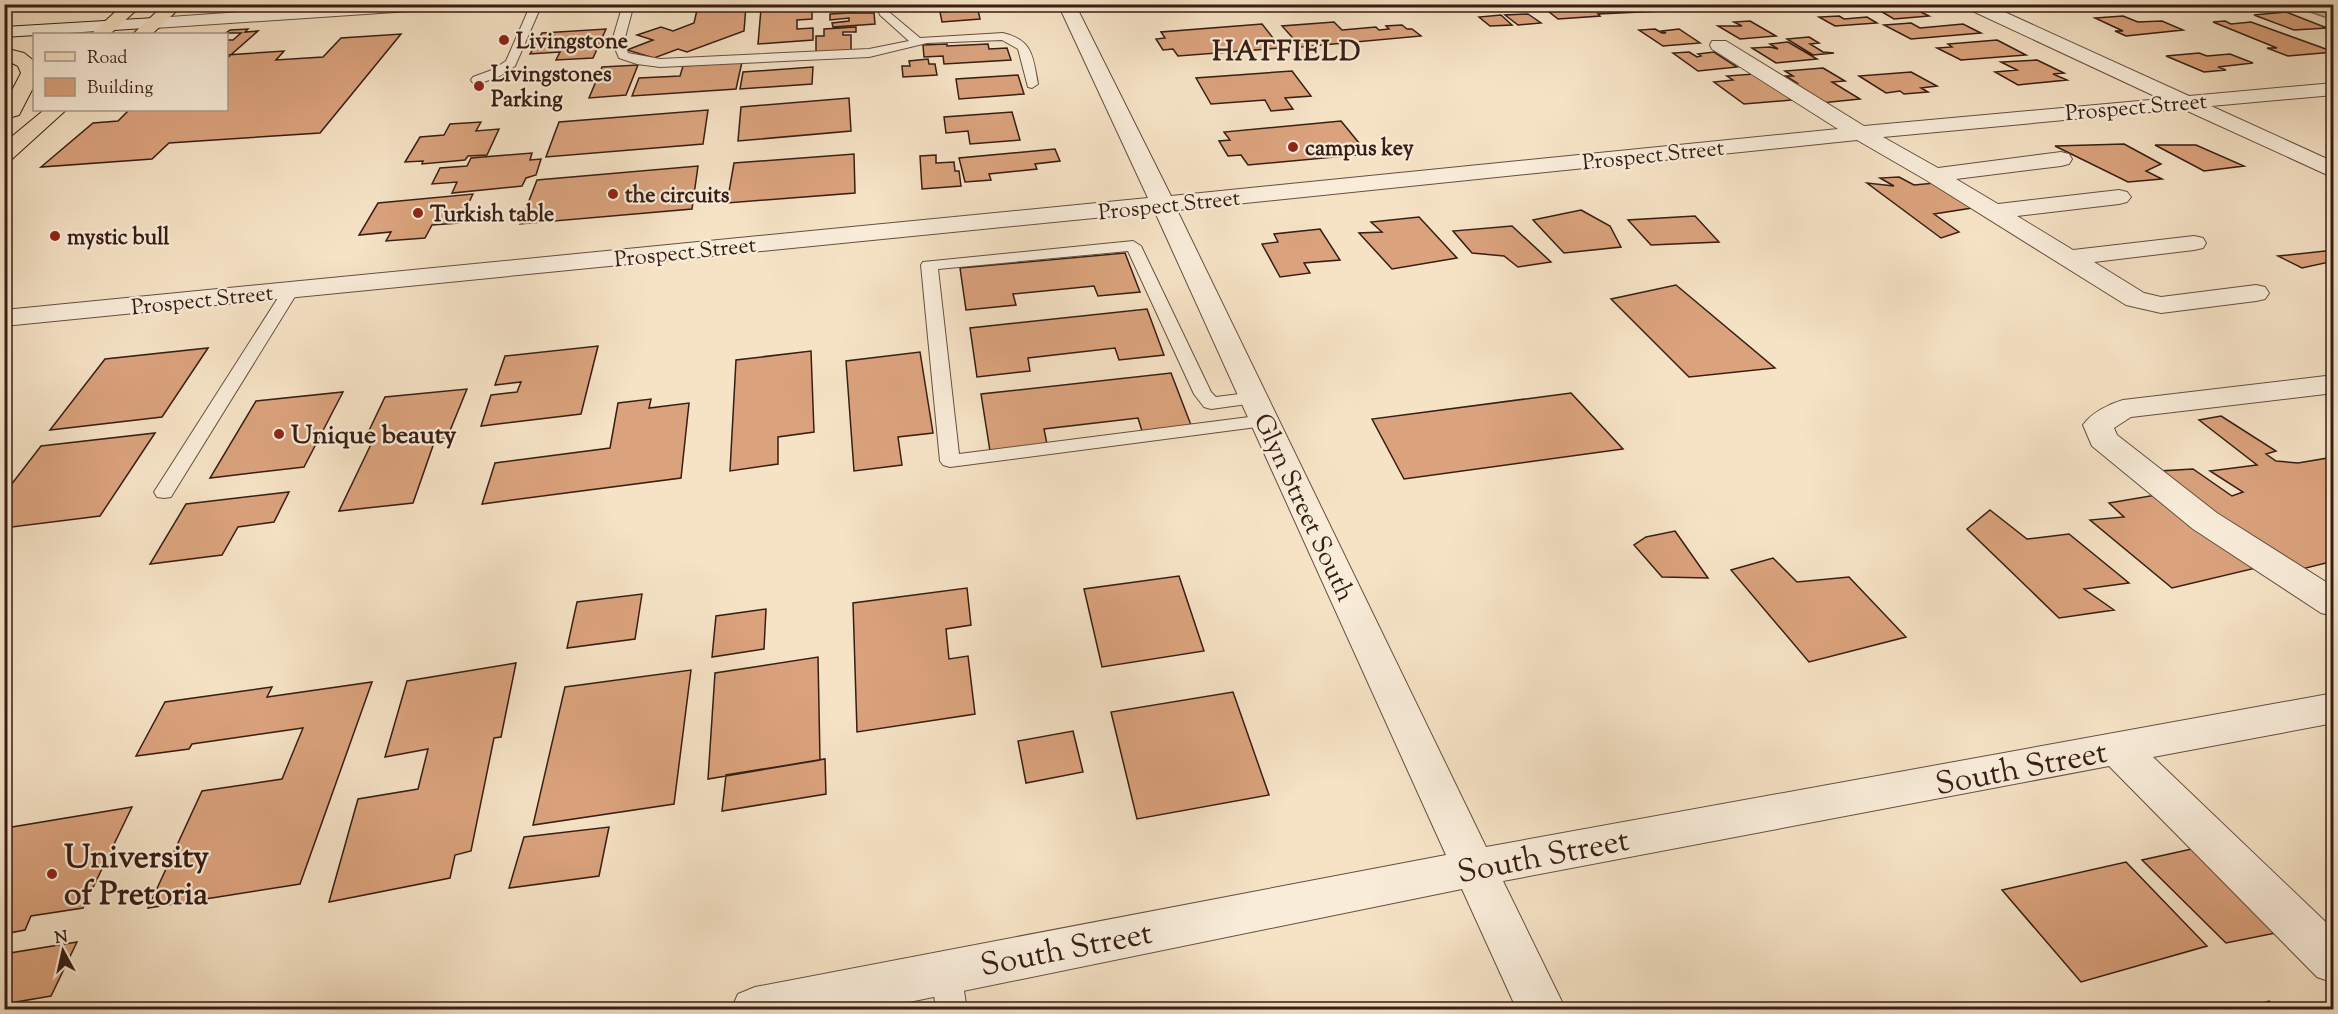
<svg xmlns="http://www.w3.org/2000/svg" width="2338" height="1014" font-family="'Sorts Mill Goudy',serif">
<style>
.green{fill:#bac497;stroke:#787056;stroke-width:1.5}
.building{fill:#dba37d;stroke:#371d14;stroke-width:1.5}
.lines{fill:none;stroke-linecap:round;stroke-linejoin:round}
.lane-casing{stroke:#674e40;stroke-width:2}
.street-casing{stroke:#674e40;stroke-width:2}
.secondary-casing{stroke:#371d14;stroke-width:2}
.primary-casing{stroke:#371d14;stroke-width:2}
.lane{fill:#f9edda;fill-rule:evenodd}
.street{fill:#f9edda;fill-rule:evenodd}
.secondary{fill:#f9edda;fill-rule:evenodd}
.primary{fill:#f6e3c6;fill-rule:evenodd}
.poi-dot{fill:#8f2418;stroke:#f9edda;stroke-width:2}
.labels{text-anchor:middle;stroke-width:4.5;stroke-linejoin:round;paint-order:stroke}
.far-poi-label{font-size:22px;font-weight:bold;fill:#371d14;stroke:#f9edda;text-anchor:start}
.far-street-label{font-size:22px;fill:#371d14;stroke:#f9edda}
.poi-label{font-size:26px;font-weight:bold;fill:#371d14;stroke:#f9edda;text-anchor:start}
.street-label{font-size:26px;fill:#371d14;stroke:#f9edda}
.far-district-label{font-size:27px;font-weight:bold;letter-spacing:1.5px;fill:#371d14;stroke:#f9edda}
.near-street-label{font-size:32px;fill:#371d14;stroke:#f9edda}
.near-poi-label{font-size:32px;font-weight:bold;fill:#371d14;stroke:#f9edda;text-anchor:start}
</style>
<rect width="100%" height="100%" fill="#f6e3c6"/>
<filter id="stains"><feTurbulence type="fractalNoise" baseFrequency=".00333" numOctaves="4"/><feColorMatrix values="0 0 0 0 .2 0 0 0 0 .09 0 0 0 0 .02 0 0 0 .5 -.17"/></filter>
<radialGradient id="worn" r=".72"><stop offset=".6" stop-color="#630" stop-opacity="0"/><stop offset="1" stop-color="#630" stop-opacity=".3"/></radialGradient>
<!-- green -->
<path class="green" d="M2290 5H2333V20Z"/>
<!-- building -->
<path class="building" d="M872 4 873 10 849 12 847 5Z
M895 4H943V7L896 10Z
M966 4H1014V6L967 9Z
M1370 4H1389L1394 9 1376 11Z
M1539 4H1649L1660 11 1598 14 1600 16 1558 19Z
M2034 4H2093L2096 6 2044 9Z
M746 6 744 31 687 52 678 49 654 58 627 50 653 40 637 35 661 27 673 31 694 23 697 10Z
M803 6 802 11 812 10V19L797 20V29L813 28V40L758 44 761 9Z
M1911 7 1929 16 1894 19 1877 9Z
M978 10 980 19 942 22 940 12Z
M2286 12 2327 28 2294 30 2254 15Z
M848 13H874L875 24 833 27 832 23 849 21V18L830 20V14Z
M1528 14 1541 23 1518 25 1505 15Z
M1501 15 1512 25 1490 26 1479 17Z
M1839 16 1844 19 1867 17 1877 23 1835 26 1819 17Z
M2123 16 2138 22 2162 21 2183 30 2126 36 2115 31H2123L2095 18Z
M1750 21 1776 36 1740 39 1718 26H1742L1734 22Z
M2225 21 2231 24 2251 22 2334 52 2288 56 2267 48H2277L2213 22Z
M1334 22 1342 30 1376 27 1379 30 1389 29 1386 26 1402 25 1407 29H1412L1421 36 1301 47 1282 26Z
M1911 23 1920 28 1963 24 1981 33 1911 39 1884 25Z
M1262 24 1281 48 1178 56 1173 49 1163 50 1156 39 1165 38 1161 32Z
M856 27V32H843V35H851V51L816 54V36H824V29Z
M248 29 245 32 258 31 226 59V40H233L241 33H226L230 30Z
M606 29 593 58 556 60 560 52 530 54 542 33Z
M1655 29 1662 33H1666L1662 31 1679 29 1700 43 1663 46 1639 30Z
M401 34 320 133 169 143 152 159 41 167 93 123 118 121 129 110H226V55L284 51 276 60 323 57 341 38Z
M1809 37 1819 43 1810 44 1823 52 1834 53 1813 55 1787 39Z
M1997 40 2026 55 1961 60 1937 48 1952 47 1948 44Z
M1788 42 1817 59 1776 63 1752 48 1770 47 1778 49 1770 44Z
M947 44V46L988 44 989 49 1007 48 1011 60 944 64 943 56 924 57 923 45Z
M1689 52 1697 57 1701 56 1698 54 1714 52 1737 67 1698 71 1673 53Z
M2199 53 2207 56 2230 54 2253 63 2218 67 2226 70 2204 72 2166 56Z
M928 59 929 64H935L937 75 903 77 902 66H910L909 61Z
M2037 60 2064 73 2053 74 2067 80 2018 85 1995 72 2017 70 2001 62Z
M742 62 736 89 632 96 639 78 680 76 683 66Z
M638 65 626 95 589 98 602 67Z
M813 67 812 84 740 89 743 72Z
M1823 68 1845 81 1832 82 1860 99 1821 103 1790 83H1797L1786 76H1793L1785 71Z
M1292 71 1311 96 1285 98 1293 109 1271 111 1265 100 1211 104 1196 78Z
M1911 72 1937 86 1921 88 1928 92 1904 94 1900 91 1886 93 1859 76Z
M1754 74 1792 100 1744 104 1714 82 1733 80 1727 76Z
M1018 75 1024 94 959 99 956 79Z
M849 98 851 131 738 141 741 107Z
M708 110 703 144 546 157 559 122Z
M1012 112 1020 140 970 144 968 131 946 133 944 117Z
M1341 121 1368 154 1248 165 1241 155 1228 156 1219 141 1230 140 1224 132Z
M481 122 476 131 499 129 487 155 468 156 465 160 422 164 423 161 405 162 420 137 444 135 450 124Z
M2124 144 2161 164 2146 171 2162 179 2128 182 2055 146Z
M2155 145H2196L2244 166 2204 171Z
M1055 149 1060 161 1035 164 1037 169 989 174 991 180 965 182 959 158Z
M532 153 530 160 541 159 536 175 526 178 522 186 452 193 457 182 432 184 440 168 467 166 471 158Z
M854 154 855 193 727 203 734 163Z
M936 155V163L954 162 955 171H959L961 186 922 189 920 156Z
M698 166 692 209 520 224 537 180Z
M1899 177 1914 185 1935 183 1972 208 1934 214 1959 232 1941 238 1867 183 1894 186 1880 178Z
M473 194 459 223 432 225 425 238 386 241 391 232 359 235 378 203Z
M1581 210 1610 226 1621 247 1564 253 1533 220Z
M1695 216 1719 242 1651 245 1628 220Z
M1419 217 1457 258 1392 269 1359 233 1382 232 1371 222Z
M1512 226 1551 262 1518 267 1504 256 1472 253 1453 231Z
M1320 229 1340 260 1304 263 1310 273 1280 277 1262 244 1278 242 1274 234Z
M2334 250V261L2302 268 2278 256Z
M1125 253 1140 292 1098 296 1094 286 1013 294 1016 305 966 310 960 268Z
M1676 285 1775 368 1689 377 1611 299Z
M1147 309 1164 355 1119 360 1115 348 1028 358 1030 371 977 377 970 328Z
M598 346 581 414 481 426 491 395 517 392 521 382 495 385 505 356Z
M208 348 162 417 50 430 105 359Z
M811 351 814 432 778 437V464L730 471 736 360Z
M920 352 933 433 898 437 902 465 854 471 846 361Z
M1171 373 1191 425 1142 431 1138 418 1044 429 1047 444 990 451 981 394Z
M467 389 447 438 435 440 413 503 339 511 374 438 365 439 385 397Z
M343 392 304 467 210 478 256 401Z
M1571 393 1623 449 1404 479 1372 419Z
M651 399 649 408 689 403 681 478 482 504 495 463 610 448 618 403Z
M2221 416 2276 451 2266 454 2276 461 2298 463 2334 457V561L2298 570 2274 557 2160 471 2193 469 2232 496 2243 492 2210 471 2257 465 2199 420Z
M155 433 100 516 4 528V494L41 446Z
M289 492 274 522 238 527 222 555 150 564 186 504Z
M2156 495 2256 568 2172 588 2090 520 2124 517 2109 503Z
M1990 510 2027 539 2069 534 2129 583 2084 589 2114 610 2059 618 1967 529Z
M1675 531 1708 578 1662 577 1634 545 1646 537Z
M1773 558 1797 582 1849 577 1906 637 1809 662 1731 570Z
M1179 576 1204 651 1102 667 1084 589Z
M967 588 971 625 946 629 949 659 968 656 975 714 857 732 853 603Z
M642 594 635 639 567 648 577 602Z
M766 609 764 649 712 657 716 616Z
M818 657 820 760 708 779 715 673Z
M516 663 501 737 494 738 471 851 455 855 450 878 329 902 358 799 418 789 428 749 385 757 407 681Z
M691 670 674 804 533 825 565 687Z
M372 682 300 884 148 908 202 791 282 779 303 728 192 744 189 749 136 756 165 702 272 687 267 697Z
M1233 692 1269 795 1137 819 1111 712Z
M1073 731 1083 772 1026 783 1018 741Z
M825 759 826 794 722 811 726 775Z
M132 807 83 908 31 916 25 930 4 934V839L12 827Z
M609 827 599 876 509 888 524 837Z
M2205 846 2291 930 2226 943 2142 860Z
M2126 862 2207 946 2081 982 2002 890Z
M77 942 51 996 4 1004V954Z
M2269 1001 2277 1010H2242Z"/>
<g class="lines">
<defs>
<path id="lane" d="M531 4H542L515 66 500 76 481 83H473L471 80 473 77 492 70 506 61Z
M623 4H634L624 41 628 53 660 59 869 49 909 41 880 15 876 4H887L889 12 920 38 1003 33C1033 40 1033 57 1038 84L1032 88 1028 87 1018 49 1002 40 927 43 869 57 660 67 637 64 619 58 612 41Z
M1133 241 1141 246 1211 392 1216 397 1255 392 1262 394 1264 398 1262 402 1211 409 1204 407 1194 394 1128 251 938 269 959 454 1265 415 1272 417 1275 421 1272 425 950 467 943 465 940 461 921 265 923 262Z
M291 285 299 290 174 492 171 497 164 498 157 497 154 492 283 290Z
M946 958 957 962 961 972 967 1010H936L931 972 935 962Z"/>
<path id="street" d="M355 4H448L440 9 155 28 149 27 146 23 149 19 155 18Z
M1058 4H1075L1171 196 1838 129 1712 49 1710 45 1712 41H1726L1864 126 2161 99 1966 8 1964 4H1987L2189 96 2334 83V95L2211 106 2334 162V178L2183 109 1883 137 1938 168 2061 152 2069 154 2072 159 2069 164 2061 166 1956 179 1998 204 2119 190 2127 192 2131 197 2127 202 2119 204 2017 216 2073 250 2194 236 2203 238 2206 243 2203 248 2194 250 2094 262 2144 293 2161 297 2256 285 2265 287 2269 293 2265 299 2256 301 2161 313 2126 305 1926 180 1857 140 1177 210 1486 847 2334 693V723L2153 757 2334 930V983L2317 977 2109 766 1503 881 1566 1010H1517L1462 889 870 1010H731L738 994 755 987 1446 855 1155 212 4 326V310L1148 198Z
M2334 375V393L2131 417 2114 428 2117 435 2217 513 2334 587V616L2321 613 2193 529 2092 446 2083 425C2091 413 2109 404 2123 400Z"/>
<path id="secondary" d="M155 18 161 19 164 23 161 27 4 37V27Z"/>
<path id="primary" d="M124 4H143L110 34H91Z
M165 4H184L152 34H133Z
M4 48 24 53 34 61V86L19 115 12 117 4 115V106L21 73 18 66 4 59Z
M44 110H66L12 159 4 160V143Z"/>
</defs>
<!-- lane casing -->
<use href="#lane" class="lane-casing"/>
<!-- street casing -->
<use href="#street" class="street-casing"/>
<!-- secondary casing -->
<use href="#secondary" class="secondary-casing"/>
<!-- primary casing -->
<use href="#primary" class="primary-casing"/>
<!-- lane -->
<use href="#lane" class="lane"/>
<!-- street -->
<use href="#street" class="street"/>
<!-- secondary -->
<use href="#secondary" class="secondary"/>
<!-- primary -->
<use href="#primary" class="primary"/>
</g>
<!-- markers -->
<g class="poi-dot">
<circle cx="504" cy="40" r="6"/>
<circle cx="479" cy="86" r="6"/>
<circle cx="1293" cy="147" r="6"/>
<circle cx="613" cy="194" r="6"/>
<circle cx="418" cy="213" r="6"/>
<circle cx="55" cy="236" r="6"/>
<circle cx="279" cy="434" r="6"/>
<circle cx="52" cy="874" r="6"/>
</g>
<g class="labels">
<!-- far-poi labels -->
<g class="far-poi-label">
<text x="516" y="48">Livingstone</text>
<text x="491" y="81">Livingstones<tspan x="491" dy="25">Parking</tspan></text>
<text x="1305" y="155">campus key</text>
<text x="625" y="202">the circuits</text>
<text x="430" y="221">Turkish table</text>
<text x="67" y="244">mystic bull</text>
</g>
<!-- far-street labels -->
<g class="far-street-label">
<text transform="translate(2136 106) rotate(-5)" y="8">Prospect Street</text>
<text transform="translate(1653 154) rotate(-6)" y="8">Prospect Street</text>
<text transform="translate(1169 204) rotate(-6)" y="8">Prospect Street</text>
<text transform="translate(685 251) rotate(-6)" y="8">Prospect Street</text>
<text transform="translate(202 299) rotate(-6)" y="8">Prospect Street</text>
</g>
<!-- poi labels -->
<g class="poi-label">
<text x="291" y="443">Unique beauty</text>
</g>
<!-- street labels -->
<g class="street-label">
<text transform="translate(1305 507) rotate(65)" y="9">Glyn Street South</text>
</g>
<!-- far-district labels -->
<g class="far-district-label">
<text x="1287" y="60">HATFIELD</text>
</g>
<!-- near-street labels -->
<g class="near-street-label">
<text transform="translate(2021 767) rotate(-11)" y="11">South Street</text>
<text transform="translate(1543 855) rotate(-11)" y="11">South Street</text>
<text transform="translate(1066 948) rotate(-11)" y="11">South Street</text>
</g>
<!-- near-poi labels -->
<g class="near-poi-label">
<text x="64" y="867">University<tspan x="64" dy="37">of Pretoria</tspan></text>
</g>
</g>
<!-- margin -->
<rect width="2338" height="1014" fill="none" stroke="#f6e3c6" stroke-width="24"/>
<rect x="6" y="6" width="2326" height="1002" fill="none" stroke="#371d14" stroke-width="3"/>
<rect x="12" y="12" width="2314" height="990" fill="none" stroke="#371d14" stroke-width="1.5"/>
<!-- legend -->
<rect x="33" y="33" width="195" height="78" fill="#f9edda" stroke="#ab9a8b" stroke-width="1.5"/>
<rect x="45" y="52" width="30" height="9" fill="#f6e3c6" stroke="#ab9a8b" stroke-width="1.5"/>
<text x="87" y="63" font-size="18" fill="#371d14">Road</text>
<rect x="45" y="78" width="30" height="18" fill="#dba37d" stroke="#ab9a8b" stroke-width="1.5"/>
<text x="87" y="93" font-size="18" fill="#371d14">Building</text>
<!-- north arrow -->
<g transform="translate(63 951) rotate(352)" stroke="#f9edda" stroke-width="4.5" paint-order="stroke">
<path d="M0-4.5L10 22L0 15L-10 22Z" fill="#371d14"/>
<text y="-9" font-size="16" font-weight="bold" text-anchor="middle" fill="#371d14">N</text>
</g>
<rect width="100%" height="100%" filter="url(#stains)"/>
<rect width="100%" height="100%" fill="url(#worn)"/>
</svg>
